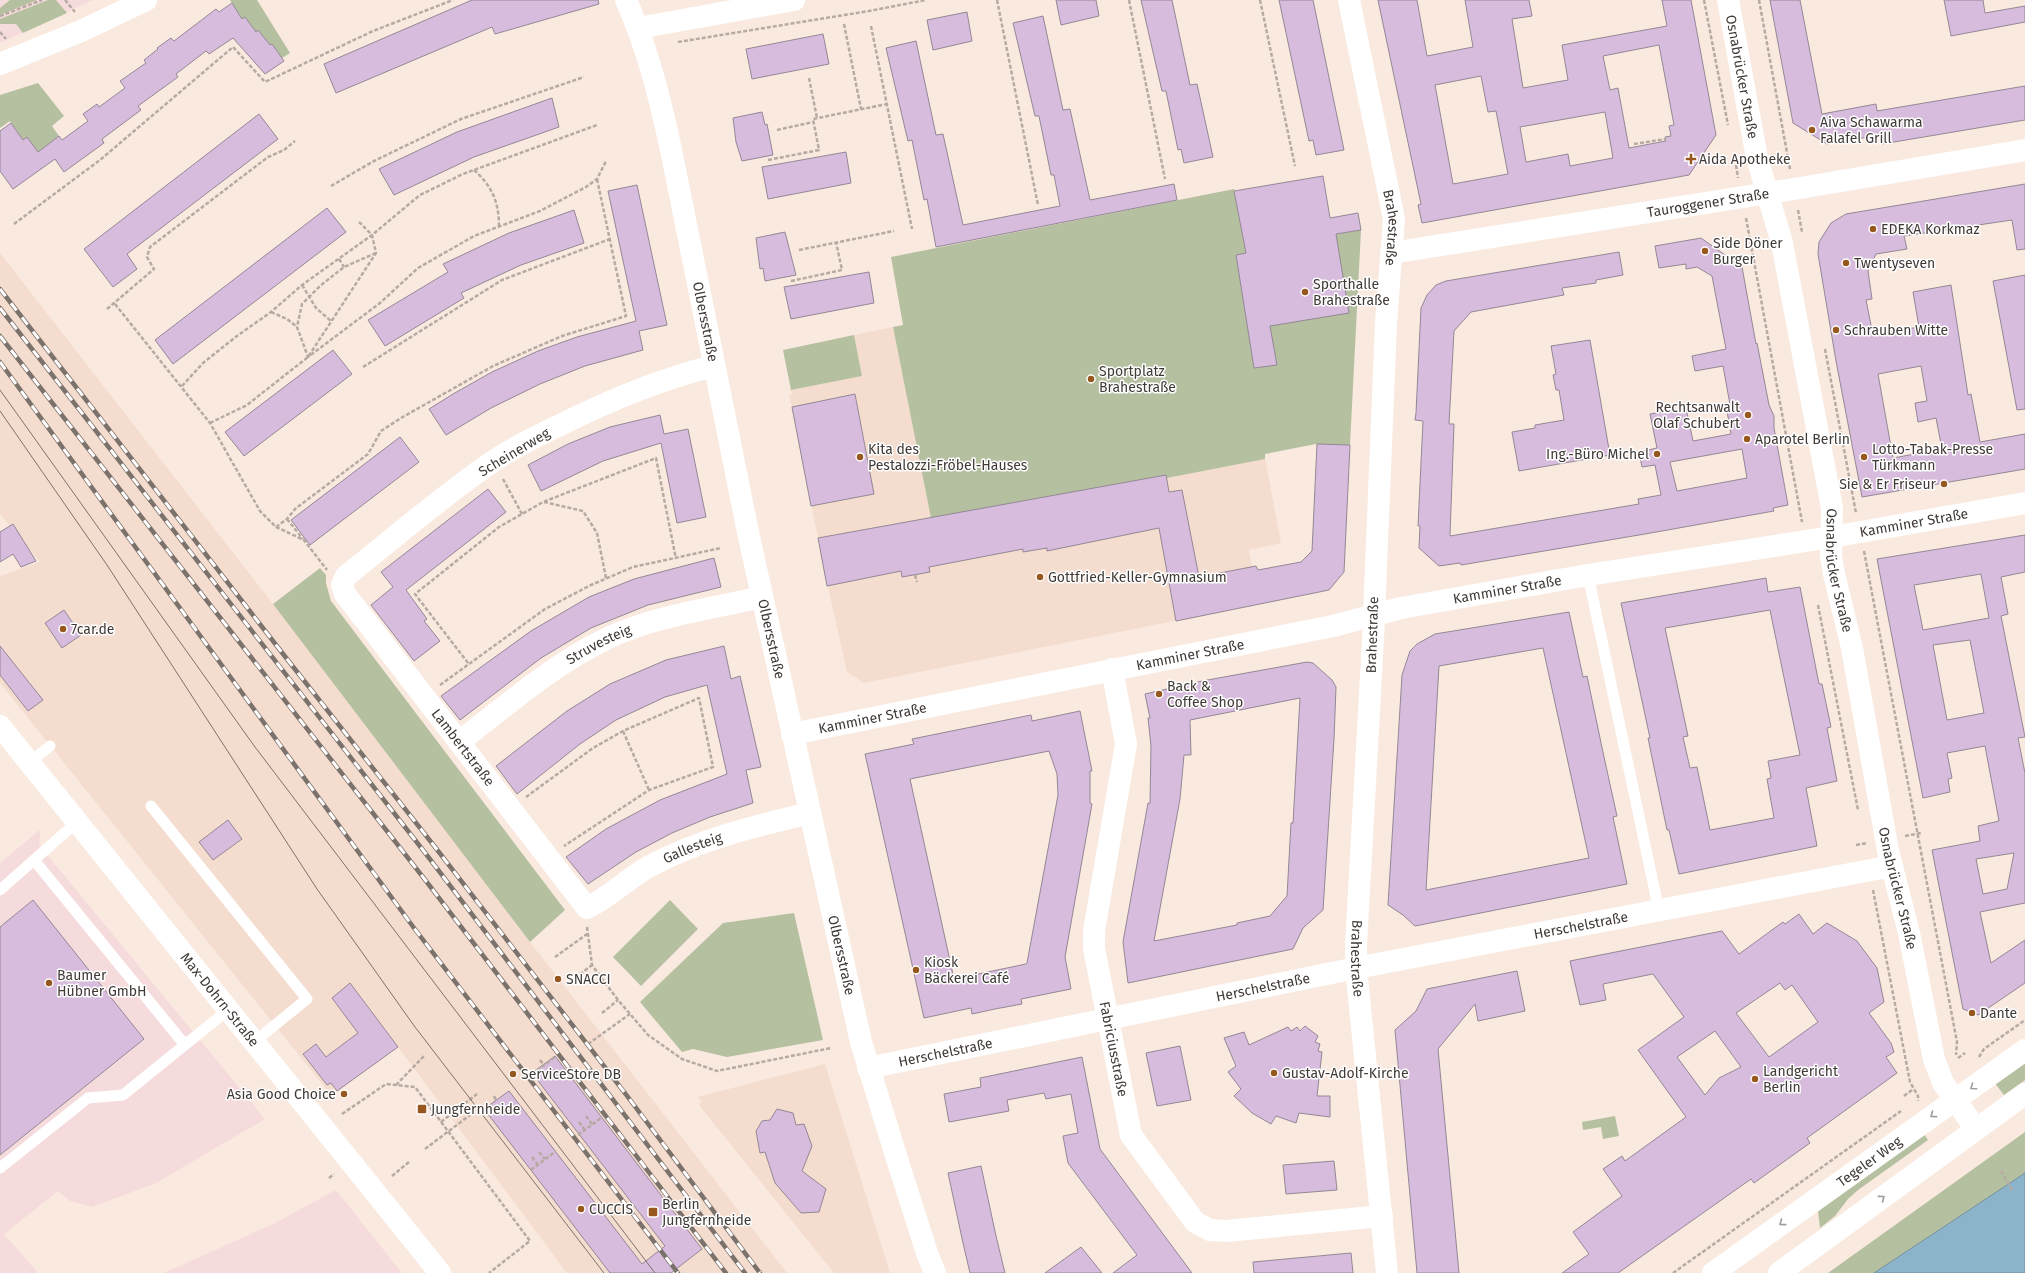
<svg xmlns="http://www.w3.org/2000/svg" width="2025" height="1273" font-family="'Fira Sans',sans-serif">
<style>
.built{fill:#f4dcce}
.industrial{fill:#f6dbdc}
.green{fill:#b5c0a0}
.water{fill:#8bb4ca;stroke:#748f9d}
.building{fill:#d7bcdd;stroke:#938895;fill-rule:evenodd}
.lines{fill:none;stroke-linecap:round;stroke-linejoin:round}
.path{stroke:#b7aaa2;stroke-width:2.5;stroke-dasharray:4 2;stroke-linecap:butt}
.lane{stroke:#fff;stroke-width:11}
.street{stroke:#fff;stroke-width:22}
.secondary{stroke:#fff;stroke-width:22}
.tram{stroke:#7c726c;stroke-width:1}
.rail-casing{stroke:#7c726c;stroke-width:4.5}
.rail{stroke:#fff;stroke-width:3;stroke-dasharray:9;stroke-linecap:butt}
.oneway{stroke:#a09c9a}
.poi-dot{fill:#96581e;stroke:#fff;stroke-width:1.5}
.labels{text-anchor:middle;stroke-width:3;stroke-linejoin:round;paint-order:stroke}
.street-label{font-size:14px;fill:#403935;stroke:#fff}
.poi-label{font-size:14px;fill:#403935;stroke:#fff;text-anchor:start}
</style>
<rect width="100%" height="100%" fill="#fae9df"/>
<!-- built -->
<path class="built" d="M0 253 273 604 530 942 787 1273H567L398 1047 331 1095 0 683V576L40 562 0 514Z
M893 327 931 518 1166 475 1167 478 1265 459 1281 543 1249 550 1259 604 864 683 847 672 828 587 789 395H792L791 390 862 376 854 335Z
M825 1064 890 1273H834L699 1105 702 1101 698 1097Z"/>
<!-- industrial -->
<path class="industrial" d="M0 0H93L0 43Z
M41 829 39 843 44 851 265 1119 156 1183 92 1207 70 1201 58 1191 4 1234 38 1273H0V863Z
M336 1190 402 1273H164L273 1224Z"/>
<!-- green -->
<path class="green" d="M10 0H37L0 15V8Z
M48 0H56L67 13 23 33 16 24H0V19Z
M230 0H257L290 53 282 58 272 44 270 45 259 31 256 32 245 17 242 19Z
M38 83 64 116 52 126 59 136 39 154 27 137 23 140 10 121 0 128V95Z
M1234 189 1246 249 1361 230 1350 445 1316 444 1265 454V459L1167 478 1166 475 931 518 893 327 903 325 891 257Z
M854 335 862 376 791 390 783 350Z
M320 568 326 575V583L331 601 565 910 530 942 273 604Z
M670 900 698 929 641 986 613 957Z
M794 913 823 1040 727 1057 693 1049 682 1052 640 1002 723 923Z
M2025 1060V1080L2004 1095 1994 1082Z
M1615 1116 1619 1136 1603 1139 1601 1127 1583 1130 1582 1122Z
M2025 1132V1173L1874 1273H1828Z
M1924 1134 1928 1140 1858 1190 1848 1199 1835 1216 1820 1228 1818 1211Z"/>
<!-- water -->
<path class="water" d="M2025 1173V1273H1874Z"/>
<!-- building -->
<path class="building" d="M472 0H598L599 4 495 34 492 27 336 93 324 64Z
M1056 0H1096L1099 16 1061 25Z
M1141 0H1172L1190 85 1197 84 1213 157 1184 163 1181 149 1178 150 1166 91H1162Z
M1279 0H1313L1344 150 1316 155 1313 140 1309 141Z
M1378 0H1417L1427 56 1473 47 1465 0H1529L1532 16 1512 19 1523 88 1568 80 1562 45 1667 26 1662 0H1691L1716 135 1689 175 1422 223 1418 205 1421 204ZM1659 45 1674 125 1669 126 1671 136 1665 137 1666 141 1629 148 1618 88 1610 90 1603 56ZM1481 76 1488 112 1496 111 1508 174 1453 184 1435 85ZM1605 112 1613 158 1570 166 1568 154 1526 162 1520 127Z
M1770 0H1800L1822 114 1876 104 1877 111 2025 86V120L1882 144 1880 135 1827 144 1793 123Z
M1944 0H1983L1985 13 2025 6V22L1951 36Z
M232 3 242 19 245 17 256 32 258 30 270 45 272 44 284 61 265 74 233 38 209 54 206 51 176 74 178 77 138 106 141 110 102 139 104 143 64 172 55 159 13 189 0 171V131L11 123 23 140 27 137 38 152 59 136 62 140 88 121 83 114 97 104 99 107 125 88 120 81 146 63 144 60 158 49 157 48 171 38 174 41 216 9 219 12Z
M967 12 972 41 933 50 927 20Z
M1043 16 1063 110 1070 109 1090 200 1174 184 1177 200 936 247 927 199 924 200 912 140 908 141 886 48 916 41 936 135 943 134 963 225 1060 206 1054 175H1051L1039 116H1035L1013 23Z
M823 34 829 64 752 79 746 49Z
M552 98 559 127 474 157 394 195 379 169 457 132Z
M762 112 765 125 767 124 773 155 742 161 736 142 733 118Z
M259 114 278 139 127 254 137 269 113 287 84 249Z
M846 152 851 183 768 199 762 167Z
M1323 176 1330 218 1358 213 1361 230 1336 234 1349 313 1270 326 1277 365 1254 368 1236 255 1246 253 1234 191Z
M2025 184V249L2017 250 2012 220 1904 236 1907 249 1876 254 1868 271 1872 299 1866 300 1873 335 1919 327 1913 292 1951 285 1968 395 1971 394 1980 442 2025 434V469L1862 497 1836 361 1818 254 1819 242 1831 223 1846 214ZM1921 366 1927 401 1915 403 1918 422 1936 418 1942 449 1893 458 1878 374Z
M637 185 667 325 639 331 643 350 585 366 540 384 491 408 446 435 429 409 453 394 492 372 538 351 577 337 636 321 608 191Z
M327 208 346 232 173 364 155 340Z
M574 210 584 243 521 265 461 293 464 298 385 346 368 320 448 272 443 264 509 233Z
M785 232 796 275 765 281 763 268 760 269 756 238Z
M1701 238 1742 267 1756 344 1757 343 1769 405 1774 416V428L1788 505 1773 508 1774 511 1645 534 1461 565 1460 563 1439 566 1419 548 1420 526H1418L1423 421 1415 420 1416 413 1421 308 1427 295 1436 285 1446 281 1619 252 1623 275 1596 280V283L1562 288 1564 295 1471 312 1454 331 1449 424H1454L1450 536 1639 504 1638 499 1661 495 1655 465 1642 467 1639 452 1657 448 1650 414 1686 408 1693 441 1731 434 1727 411 1731 410 1723 366 1695 371 1692 356 1726 349 1712 276 1697 267 1686 269V264L1659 268 1655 246ZM1742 449 1747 478 1677 491 1670 462Z
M869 272 874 303 791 319 784 287Z
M2025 275V409L2017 410 1993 281Z
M1590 340 1610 455 1519 471 1512 432 1535 428V425L1564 420 1559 390H1556L1553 375 1556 374 1551 346Z
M333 350 352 374 244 456 225 432Z
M855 394 874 494 811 506 792 407Z
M660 415 664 434 688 429 706 517 677 523 661 443 603 461 541 491 528 465 568 444 610 427Z
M400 437 419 462 310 545 291 520Z
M1317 444 1350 445 1344 572 1329 590 1176 621 1159 528 1047 551V548L1023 552V549L929 567 930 572 902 577 901 571 827 586 818 538 1166 475 1169 492 1182 490 1199 577 1256 566 1258 570 1301 562 1312 551Z
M488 489 506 512 406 590 427 619 424 621 440 641 414 661 371 605 393 587 381 572Z
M13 524 36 561 21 567 13 554 0 562V532Z
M2025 535V572L2001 577 2008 614 2001 616 2025 737 2018 738 2025 773V903L1980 912 1991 963 2025 940V983L1978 1015 1963 1009 1932 850 1980 841 1978 826 1999 821 1985 746 1947 753 1952 778 1948 779 1950 792 1923 798 1877 559ZM1981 574 1989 618 1923 630 1914 585ZM1970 640 1984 713 1947 720 1933 645ZM2014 853 2007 889 1983 894 1976 859Z
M714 558 721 587 648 605 591 628 541 658 460 720 441 696 531 631 589 597 634 579Z
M1766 578 1768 592 1800 587 1819 684H1822L1831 727 1827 728 1837 781 1806 788 1817 846 1679 874 1669 830H1667L1648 738H1650L1621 603ZM1770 610 1800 755 1768 761 1771 778 1767 779 1774 818 1710 830 1697 767 1690 768 1683 737 1688 736 1665 628Z
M64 610 81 635 62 648 45 623Z
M1569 612 1583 677 1587 676 1604 757 1617 816 1613 817 1627 884 1415 926 1403 915 1388 905 1402 675 1410 651 1417 644 1435 634ZM1543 648 1589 858 1426 890 1439 666Z
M0 646 43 700 28 711 0 675Z
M724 646 731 679 740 676 761 767 746 770 753 803 710 817 672 833 636 852 588 884 566 857 606 829 660 800 727 774 707 685 665 697 616 720 580 744 517 794 496 766 567 711 610 684 666 660Z
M1307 662 1313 663 1332 680 1336 687 1334 739 1323 910 1303 928 1293 949 1128 983 1123 942 1148 803H1150L1151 746 1148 718H1150L1145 694 1202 681ZM1300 698 1293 823H1291L1287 896 1270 916 1237 923V925L1154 941 1180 799 1184 755H1191L1190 720Z
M1080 711 1092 771H1090V803L1092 804 1065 957 1071 989 1021 999 1022 1004 995 1009 972 1014 971 1008 924 1018 865 754 914 744 912 739 1031 715 1032 721ZM1049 751 1057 774 1058 795 1027 963 1026 964 954 979 910 779Z
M228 820 242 839 213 860 199 842Z
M33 900 144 1039 0 1155V927Z
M1799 914 1813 934 1827 923 1857 941 1877 968 1884 1002 1869 1013 1891 1043 1894 1052 1886 1057 1897 1073 1807 1138 1810 1143 1754 1183 1751 1179 1618 1273H1562L1589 1254 1573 1232 1622 1196 1603 1169 1622 1156 1625 1161 1686 1117 1638 1050 1684 1017 1653 974 1603 984 1606 1000 1580 1005 1570 961 1722 931 1739 954 1783 922 1785 924ZM1780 983 1785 990 1792 985 1818 1022 1769 1057 1736 1013ZM1715 1031 1741 1067 1719 1078 1705 1095 1677 1057Z
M1517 971 1525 1011 1478 1021 1475 1004 1438 1049 1459 1273H1417L1395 1030 1416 1011 1427 989Z
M350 983 398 1047 337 1091 331 1083 327 1085 303 1054 316 1044 326 1057 358 1033 332 998Z
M1305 1026 1318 1036 1315 1042 1320 1044 1318 1051 1322 1052 1317 1096H1330V1117L1299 1113 1296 1123 1276 1116 1271 1124 1252 1113 1234 1096 1241 1089 1228 1072 1236 1066 1224 1038 1244 1032 1249 1045 1288 1027 1291 1031 1297 1027 1300 1031Z
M1180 1046 1191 1100 1157 1106 1146 1053Z
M555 1056 702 1249 671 1273H610L484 1109 509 1091 642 1264 665 1246 532 1073Z
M1082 1057 1100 1149 1192 1273H1113L1137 1255 1068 1163 1063 1136 1078 1133 1071 1094 1046 1099 1044 1093 1007 1100 1009 1111 949 1122 944 1094 981 1087 980 1078Z
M777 1109 793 1113 796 1125 804 1124 812 1146 802 1171 826 1189 819 1212 801 1213 775 1183 765 1152 760 1153 756 1131 762 1121 770 1120Z
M1334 1161 1337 1190 1286 1194 1283 1165Z
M981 1166 996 1236 1005 1273H970L963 1243 948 1173Z
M1081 1247 1102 1273H1045Z
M1351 1253 1353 1273H1254L1253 1262Z"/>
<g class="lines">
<!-- path -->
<path class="path" d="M65 0 75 12
M997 0 1038 205
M1129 0 1165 179
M1260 0 1295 166
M1704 0 1728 125
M1759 0 1790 169
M0 16 42 0
M844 24 861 109
M871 26 912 229
M0 32 6 39
M678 42 869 11 926 0
M809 78 817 118
M777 130 813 122
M1634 144 1666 139
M768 160 819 150 813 119 887 104
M1736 165 1738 178
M474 170C492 186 499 202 499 227
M331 186 374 161 461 119 584 77
M1798 210 1802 232
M1746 218 1802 522
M14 224 100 160 233 47 265 82 373 31 453 0
M799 250 894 231
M376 253 344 267 320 286 302 304 297 327 308 357 380 303 418 268 474 236 540 211 586 187 597 179 606 161
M339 259 344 267
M791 281 842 270 836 242
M302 285 316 308 331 321
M115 304 210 423 260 511 276 527 304 540 327 570
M107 309 154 269 147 257 150 247 268 157 284 150 295 141
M271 312 287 319 297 327
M1825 349 1856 513
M363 367 502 280 610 239
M182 386 203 363 237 336 271 312 302 285 372 235 420 195 463 174 597 125
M210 423 247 405 308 357 376 253 372 235 359 222
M503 479 522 514
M544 502 583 511 597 533 606 578
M287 519 303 539
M276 527 287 519 295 509 368 454 381 431 401 418 493 366 562 336 626 316 597 179
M1864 551 1957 1042 1956 1055
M915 575 917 582
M1818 605 1858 810
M468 663 415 594 499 527 522 514 543 502 656 458 676 559
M440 685 545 609 591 585 633 567 721 548
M623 731 649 790
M526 797 593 748 623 731 699 698 713 767 649 790 564 846
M1905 836 1921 833
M1856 845 1867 843
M1873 890 1910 1082 1918 1096V1101
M587 927 592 965 618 1000 648 1035 682 1059 717 1071 831 1048
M555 957 587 934
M575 978 592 965
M602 1013 618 1000
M588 1044 630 1014
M1979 1057 1984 1049 2025 1020
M1958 1058 1965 1053
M540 1060 544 1065
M532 1074 555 1057
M396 1085 424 1056
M494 1096 496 1100
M1904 1096 1912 1090
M342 1114 386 1084 415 1087 530 1241 489 1273
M586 1116 592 1124
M441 1122 477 1094
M579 1122 585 1130
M578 1135 601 1118
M425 1149 470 1115
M539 1152 545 1159
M532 1157 538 1165
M531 1170 556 1151
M2001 1171 2012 1190
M392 1176 409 1162
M329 1178 334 1174
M1673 1273 1901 1111"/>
<!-- lane -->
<path class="lane" d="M1588 575 1659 911
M29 763 50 746
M151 806 307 999 254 1042
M34 860 185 1045
M0 890 77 822
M0 1168 88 1098 123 1095 228 1010"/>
<!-- street -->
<g class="street">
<path id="s1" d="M1349 0 1394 219 1386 323 1373 640 1356 945V968L1387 1273"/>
<path d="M638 28 794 0"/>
<path id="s2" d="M1391 253 1794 189 2025 150"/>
<path id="s3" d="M714 366C659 379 606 402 556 427 534 438 512 448 492 462 441 497 394 538 346 576L342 585 345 594 587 908C610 897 628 878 650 866 701 839 755 826 810 813"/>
<path id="s4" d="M1112 669 1126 744 1094 931V949L1131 1135 1195 1222 1210 1230 1226 1231 1382 1216"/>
<path id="s5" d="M792 734 1333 626 1401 608 1588 575 1832 537 2025 503"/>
<path id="s6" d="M459 742C506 706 552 665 606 639 654 616 710 609 762 597"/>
<path id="s7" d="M868 1068 1356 968 1892 866"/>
</g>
<!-- secondary -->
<g class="secondary">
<path id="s8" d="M626 0C647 47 659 95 670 145L749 537 861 1042 897 1159 927 1253 935 1273"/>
<path id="s9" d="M1728 0 1757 158 1782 243 1832 508 1831 556 1834 574 1852 648 1888 851 1909 933 1934 1059 1943 1083 1976 1129"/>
<path d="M0 64 81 31 146 0"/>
<path id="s10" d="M0 726 440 1273"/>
<path id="s11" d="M1713 1273 2025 1050"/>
<path d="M1779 1273 2025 1094"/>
</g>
<!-- tram -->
<path class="tram" d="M0 390 255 747 655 1273
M0 411 107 565 317 889 415 1027 604 1273"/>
<defs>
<path id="rail" d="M0 289 287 659 435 847 628 1097 760 1273
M0 308 426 854 745 1273
M0 336 426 881 726 1273
M0 362 414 928 678 1273"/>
</defs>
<!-- rail casing -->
<use href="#rail" class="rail-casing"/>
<!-- rail -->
<use href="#rail" class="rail"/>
</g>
<!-- one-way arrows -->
<defs><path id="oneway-chevron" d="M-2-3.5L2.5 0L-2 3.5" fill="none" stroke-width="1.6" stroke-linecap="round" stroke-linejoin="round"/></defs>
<g class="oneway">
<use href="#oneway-chevron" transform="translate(1973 1087) rotate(145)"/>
<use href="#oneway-chevron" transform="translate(1933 1115) rotate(144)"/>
<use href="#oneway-chevron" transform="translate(1882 1198) rotate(-37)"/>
<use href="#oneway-chevron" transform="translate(1782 1223) rotate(144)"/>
</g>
<!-- markers -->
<g class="poi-dot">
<circle cx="1812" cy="130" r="4"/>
<path d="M1689 153h4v4h4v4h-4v4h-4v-4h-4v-4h4z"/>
<circle cx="1873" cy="229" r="4"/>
<circle cx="1705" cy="251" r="4"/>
<circle cx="1846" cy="263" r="4"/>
<circle cx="1305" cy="292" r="4"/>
<circle cx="1836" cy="330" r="4"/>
<circle cx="1091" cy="379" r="4"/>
<circle cx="1748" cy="415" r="4"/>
<circle cx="1747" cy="439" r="4"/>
<circle cx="1657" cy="454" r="4"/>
<circle cx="860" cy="457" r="4"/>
<circle cx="1864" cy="457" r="4"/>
<circle cx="1944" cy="484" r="4"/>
<circle cx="1040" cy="577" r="4"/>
<circle cx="63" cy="629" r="4"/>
<circle cx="1159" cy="694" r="4"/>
<circle cx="916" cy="970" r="4"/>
<circle cx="558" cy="979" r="4"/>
<circle cx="49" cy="983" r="4"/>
<circle cx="1972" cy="1013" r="4"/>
<circle cx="1274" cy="1073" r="4"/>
<circle cx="513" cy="1074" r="4"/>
<circle cx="1755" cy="1079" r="4"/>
<circle cx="344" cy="1094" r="4"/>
<rect x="417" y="1104" width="10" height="10" rx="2"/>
<circle cx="581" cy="1209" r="4"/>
<rect x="648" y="1207" width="10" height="10" rx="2"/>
</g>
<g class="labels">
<!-- street labels -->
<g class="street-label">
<text dy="5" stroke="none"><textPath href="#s9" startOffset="78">Osnabrücker Straße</textPath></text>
<text dy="5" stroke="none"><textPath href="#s2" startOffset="321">Tauroggener Straße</textPath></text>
<text dy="5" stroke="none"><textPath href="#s1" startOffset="232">Brahestraße</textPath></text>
<text dy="5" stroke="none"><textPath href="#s8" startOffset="332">Olbersstraße</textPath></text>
<text transform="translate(514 452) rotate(-31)" y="5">Scheinerweg</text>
<text dy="5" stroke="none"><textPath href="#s5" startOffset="1142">Kamminer Straße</textPath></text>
<text dy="5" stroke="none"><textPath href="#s9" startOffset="582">Osnabrücker Straße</textPath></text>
<text dy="5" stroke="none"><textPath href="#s5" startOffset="730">Kamminer Straße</textPath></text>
<text transform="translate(1372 635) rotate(-88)" y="5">Brahestraße</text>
<text dy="5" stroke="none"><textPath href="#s8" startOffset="656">Olbersstraße</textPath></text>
<text dy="5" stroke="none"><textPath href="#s6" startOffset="171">Struvesteig</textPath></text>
<text dy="5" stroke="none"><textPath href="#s5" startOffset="406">Kamminer Straße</textPath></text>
<text dy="5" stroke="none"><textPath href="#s5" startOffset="82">Kamminer Straße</textPath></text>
<text dy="5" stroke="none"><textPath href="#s3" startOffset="641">Lambertstraße</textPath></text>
<text dy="5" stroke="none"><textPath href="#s3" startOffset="966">Gallesteig</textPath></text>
<text dy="5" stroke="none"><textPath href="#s9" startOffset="906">Osnabrücker Straße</textPath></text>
<text dy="5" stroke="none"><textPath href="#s7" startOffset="727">Herschelstraße</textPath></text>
<text dy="5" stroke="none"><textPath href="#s8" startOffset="980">Olbersstraße</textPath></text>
<text dy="5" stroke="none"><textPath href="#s1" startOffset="964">Brahestraße</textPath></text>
<text dy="5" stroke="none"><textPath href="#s7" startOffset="403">Herschelstraße</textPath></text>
<text dy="5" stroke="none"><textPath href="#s10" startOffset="351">Max-Dohrn-Straße</textPath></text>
<text dy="5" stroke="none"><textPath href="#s4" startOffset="386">Fabriciusstraße</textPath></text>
<text dy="5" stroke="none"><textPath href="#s7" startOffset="79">Herschelstraße</textPath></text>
<text dy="5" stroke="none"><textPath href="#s11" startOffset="192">Tegeler Weg</textPath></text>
</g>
<!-- poi labels -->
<g class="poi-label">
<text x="1820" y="127">Aiva Schawarma<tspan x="1820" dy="16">Falafel Grill</tspan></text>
<text x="1699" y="164">Aida Apotheke</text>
<text x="1881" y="234">EDEKA Korkmaz</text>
<text x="1713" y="248">Side Döner<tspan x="1713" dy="16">Burger</tspan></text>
<text x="1854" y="268">Twentyseven</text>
<text x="1313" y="289">Sporthalle<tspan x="1313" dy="16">Brahestraße</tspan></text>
<text x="1844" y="335">Schrauben Witte</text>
<text x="1099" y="376">Sportplatz<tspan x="1099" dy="16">Brahestraße</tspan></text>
<text x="1740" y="412" text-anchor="end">Rechtsanwalt<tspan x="1740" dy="16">Olaf Schubert</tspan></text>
<text x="1755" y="444">Aparotel Berlin</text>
<text x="868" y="454">Kita des<tspan x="868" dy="16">Pestalozzi-Fröbel-Hauses</tspan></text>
<text x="1872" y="454">Lotto-Tabak-Presse<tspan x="1872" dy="16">Türkmann</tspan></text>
<text x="1649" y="459" text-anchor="end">Ing.-Büro Michel</text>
<text x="1936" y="489" text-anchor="end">Sie &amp; Er Friseur</text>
<text x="1048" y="582">Gottfried-Keller-Gymnasium</text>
<text x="71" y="634">7car.de</text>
<text x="1167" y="691">Back &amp;<tspan x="1167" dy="16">Coffee Shop</tspan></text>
<text x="924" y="967">Kiosk<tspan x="924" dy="16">Bäckerei Café</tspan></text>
<text x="57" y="980">Baumer<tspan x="57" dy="16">Hübner GmbH</tspan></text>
<text x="566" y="984">SNACCI</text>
<text x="1980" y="1018">Dante</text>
<text x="1763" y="1076">Landgericht<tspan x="1763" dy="16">Berlin</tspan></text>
<text x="1282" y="1078">Gustav-Adolf-Kirche</text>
<text x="521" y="1079">ServiceStore DB</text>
<text x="336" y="1099" text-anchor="end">Asia Good Choice</text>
<text x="431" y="1114">Jungfernheide</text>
<text x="662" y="1209">Berlin<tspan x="662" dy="16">Jungfernheide</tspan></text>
<text x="589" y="1214">CUCCIS</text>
</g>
</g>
</svg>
